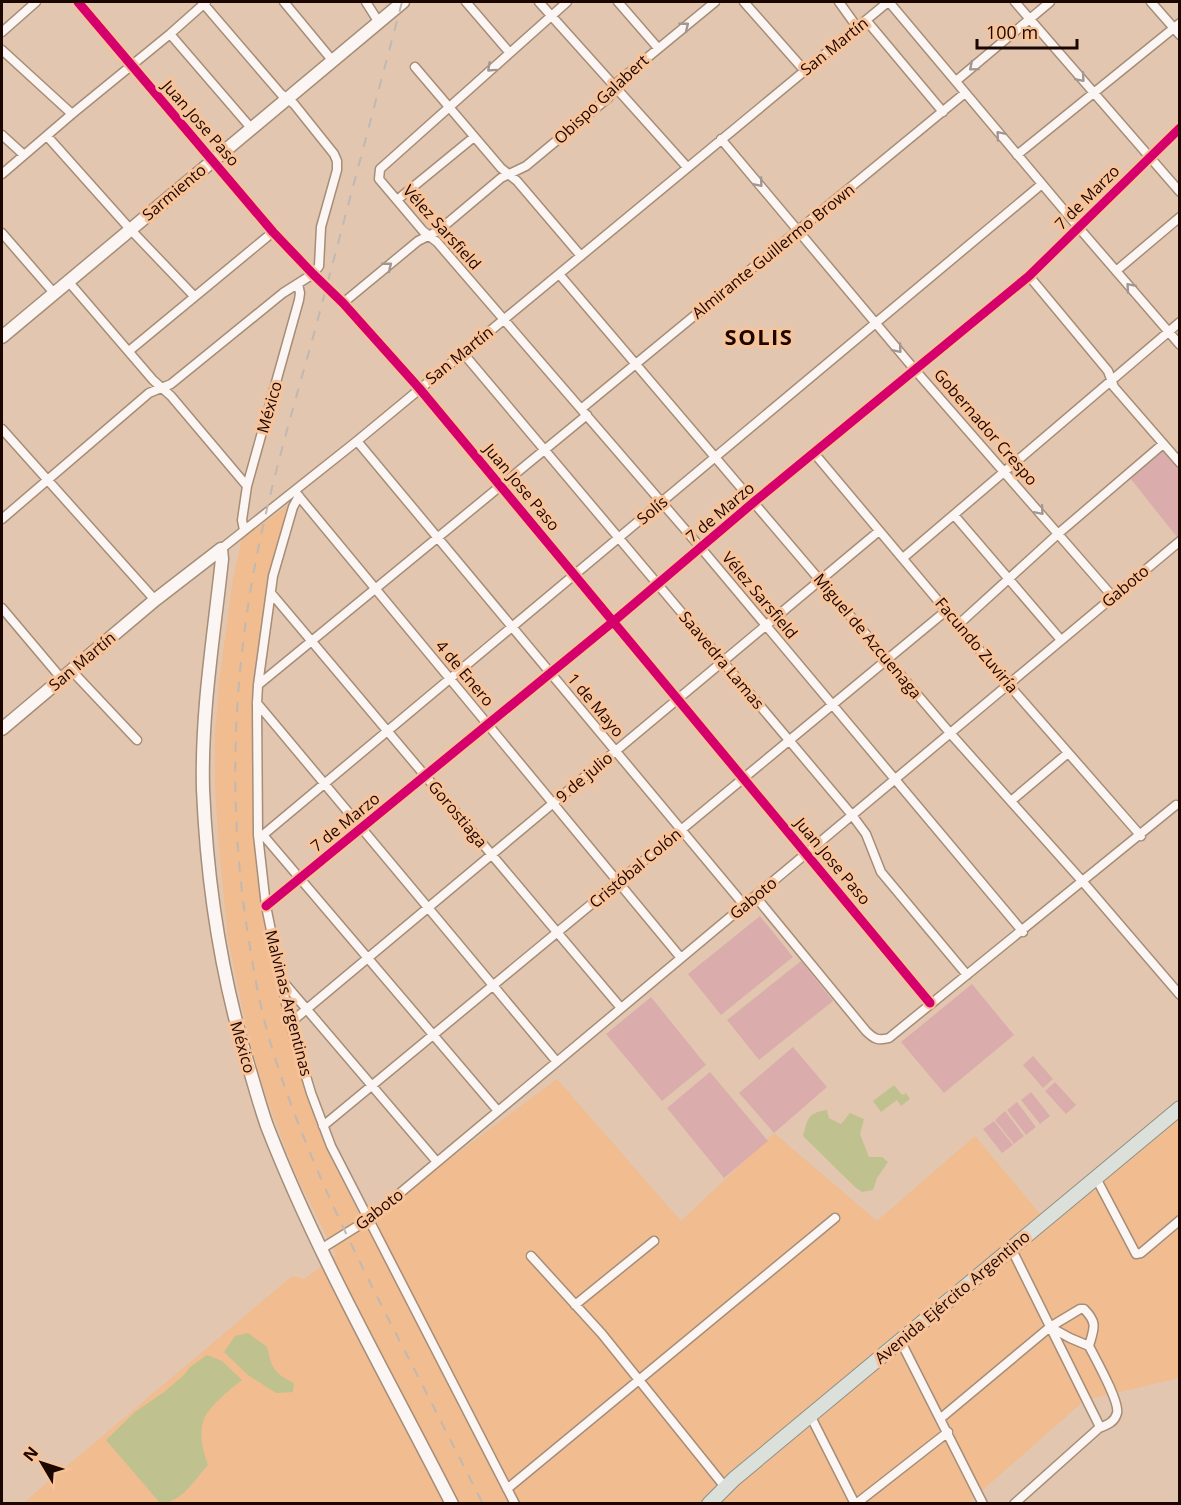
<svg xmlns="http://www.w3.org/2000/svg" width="1181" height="1505" font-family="'Open Sans',sans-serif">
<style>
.built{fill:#f0bc90}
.green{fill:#daadac}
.water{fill:#bfc28f}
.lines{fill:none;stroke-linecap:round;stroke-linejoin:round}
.street-casing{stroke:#a58d78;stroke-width:11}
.secondary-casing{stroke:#a58d78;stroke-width:15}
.primary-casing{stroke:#8f8f82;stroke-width:16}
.street{stroke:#fbf6f3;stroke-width:8}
.secondary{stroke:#fbf6f3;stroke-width:12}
.primary{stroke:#dce0da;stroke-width:14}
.rail{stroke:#c0b8b3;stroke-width:2;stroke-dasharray:10 10;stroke-linecap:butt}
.cycleway-casing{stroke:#f8c399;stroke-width:13}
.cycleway{stroke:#d6006c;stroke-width:9}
.oneway{stroke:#a29692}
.labels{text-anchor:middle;stroke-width:6;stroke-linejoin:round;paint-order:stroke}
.street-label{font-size:16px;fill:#1c0600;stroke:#f8c399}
.district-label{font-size:22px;font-weight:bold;letter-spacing:1.5px;fill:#1c0600;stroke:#f8c399}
</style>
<rect width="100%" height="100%" fill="#e2c6af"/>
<!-- built -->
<path class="built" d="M287 506 264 606 253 708 252 764 260 889 275 979 286 1028 304 1085 330 1157 367 1229 372 1226 369 1219 557 1079 681 1221 774 1133 877 1221 975 1136 1045 1220 1179 1108V1378L1085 1400 968 1503 22 1504 292 1276 305 1279 336 1255 295 1173 267 1099 250 1044 228 939 218 835 215 784V735L219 683 233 579 242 538Z"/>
<!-- green -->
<path class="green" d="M1163 449 1179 468V535L1177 537 1130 478Z
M760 916 793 957 721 1015 688 974Z
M801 961 833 1001 759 1060 727 1020Z
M972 984 1014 1035 944 1093 901 1042Z
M651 997 706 1065 662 1101 606 1034Z
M793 1047 827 1087 774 1133 739 1093Z
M1033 1056 1053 1079 1043 1088 1023 1065Z
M710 1072 768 1141 724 1178 667 1108Z
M1055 1082 1076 1105 1066 1114 1045 1091Z
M1031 1092 1050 1116 1040 1124 1021 1100Z
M1017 1102 1036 1127 1026 1135 1007 1110Z
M1005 1111 1024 1136 1014 1144 995 1120Z
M994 1121 1013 1145 1002 1153 983 1129Z"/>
<!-- water -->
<path class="water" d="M894 1085 902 1095 906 1093 910 1099 901 1106 897 1100 881 1112 873 1101Z
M827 1110 829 1118 841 1124 850 1113 864 1119 860 1134 869 1157H882L888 1162 877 1178 873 1190 862 1192 855 1187 803 1136C808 1119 807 1113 827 1110Z
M248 1333 267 1347C272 1369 274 1373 294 1383L293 1392 276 1393 248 1375 224 1352 235 1336Z
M207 1355 222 1361 242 1380C231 1388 206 1409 203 1422 199 1436 203 1451 208 1465 195 1479 181 1504 160 1503L106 1440 135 1412 164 1392 184 1375 190 1367Z"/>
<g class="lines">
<defs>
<path id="street" d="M78 2 273 232 313 274 343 303 419 388 930 1003
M284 2 332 60
M366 2 378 21
M466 2 509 52
M539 2 687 167
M567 2 380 169 379 179 423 231 437 242 701 548 1023 932
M618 2 658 48
M744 2 804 70
M839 2 857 27
M889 2 1079 228 1180 345
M1015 2 1180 192
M1151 2 1180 35
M866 20 943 112
M2 32 36 2
M170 34 251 128
M2 50 72 114
M415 67 501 168 517 181 581 256
M956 81 1050 2
M2 135 24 155
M47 136 130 229 194 296
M721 139 915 370 1113 597
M1017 155 1180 23
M2 174 72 114 170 34 206 2
M397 200 474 137
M2 233 54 293
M1116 271 1180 217
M559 274 950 733 1083 882 1180 995
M1029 276 1108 371 1114 387 1180 463
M68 281 153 380 171 396 247 486
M343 303 418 241 438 231 501 178 526 166 608 98 619 81 715 2
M129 351 273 232
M463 353 852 815 866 834 881 872 967 975
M581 409 965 93
M2 429 155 600
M357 441 744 905
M814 453 1008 684 1141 836
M297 494 681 958
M299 496 293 507 273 576 258 685 257 703 258 835 266 906 290 1023 311 1093 331 1146 515 1504
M954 515 1061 640
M2 519 149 393 171 384 283 293 313 274 319 266 321 227 337 170V161L334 154 294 104 281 94 202 2
M244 530 242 520 247 486 299 300 300 293 298 284
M221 549 357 441 888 2
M903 558 1180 322
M271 593 621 1008
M2 608 61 678
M959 624 1059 533 1163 444
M72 671 137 740
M258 685 587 415
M257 703 557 1062
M1011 801 1068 753
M258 835H263L498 1111
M263 835 1042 184
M755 896 866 1031C874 1039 878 1041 889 1038L1176 805
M266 906 614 621 754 502 1029 276 1180 128
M280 978 437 1162
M290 1023 879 531
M323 1126 947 610
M1096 1178 1136 1254 1141 1253 1180 1220
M1011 1248 1099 1425V1428
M321 1249 369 1219 1180 541
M531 1256 602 1334 725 1487
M575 1305 654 1241
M900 1340 983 1504
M811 1417 855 1504
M941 1418 1050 1327 1080 1309H1084C1098 1323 1094 1328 1089 1346
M507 1489 835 1218
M856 1504 948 1432
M1014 1504 1099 1428C1107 1425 1115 1422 1117 1413 1120 1402 1095 1358 1089 1346L1070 1338 1050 1327"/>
<path id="secondary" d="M2 337 403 2
M221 549 222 559C214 635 201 712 203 789 207 885 222 982 251 1074 256 1091 261 1109 267 1126 317 1255 389 1380 452 1504
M2 729 155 600 221 549"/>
<path id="primary" d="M709 1504 734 1479 1180 1108"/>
</defs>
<!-- street casing -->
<use href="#street" class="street-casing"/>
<!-- secondary casing -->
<use href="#secondary" class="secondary-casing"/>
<!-- primary casing -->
<use href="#primary" class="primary-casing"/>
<!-- street -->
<use href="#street" class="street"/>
<!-- secondary -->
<use href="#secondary" class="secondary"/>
<!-- primary -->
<use href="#primary" class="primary"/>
<!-- rail -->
<path class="rail" d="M402 2C373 111 344 221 315 330 298 391 280 452 266 513 232 658 225 807 251 953 256 984 262 1015 271 1045 302 1146 345 1234 393 1328 423 1386 453 1445 483 1504"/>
<defs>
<path id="cycleway" d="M78 2 273 232 313 274 343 303 419 388 930 1003
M266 906 614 621 754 502 1029 276 1180 128"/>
</defs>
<!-- cycleway casing -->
<use href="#cycleway" class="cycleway-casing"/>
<!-- cycleway -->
<use href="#cycleway" class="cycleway"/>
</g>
<!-- one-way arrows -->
<defs><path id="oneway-chevron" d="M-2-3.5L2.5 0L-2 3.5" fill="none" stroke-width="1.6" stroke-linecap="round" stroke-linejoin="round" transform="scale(1.5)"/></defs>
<g class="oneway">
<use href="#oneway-chevron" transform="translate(685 26) rotate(-39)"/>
<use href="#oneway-chevron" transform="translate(973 67) rotate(140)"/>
<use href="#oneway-chevron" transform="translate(491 68) rotate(138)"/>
<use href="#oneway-chevron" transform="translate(1081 78) rotate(49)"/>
<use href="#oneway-chevron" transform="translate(1000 135) rotate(-130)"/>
<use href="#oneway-chevron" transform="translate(759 183) rotate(50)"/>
<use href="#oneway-chevron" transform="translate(388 266) rotate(-39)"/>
<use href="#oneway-chevron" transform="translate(1130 287) rotate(-131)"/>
<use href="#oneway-chevron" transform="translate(898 349) rotate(50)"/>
<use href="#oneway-chevron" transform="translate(1040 511) rotate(49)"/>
</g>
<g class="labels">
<!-- street labels -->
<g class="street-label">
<text transform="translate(834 46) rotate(-39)" y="6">San Martín</text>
<text transform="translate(601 99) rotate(-43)" y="6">Obispo Galabert</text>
<text transform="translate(201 123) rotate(49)" y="6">Juan Jose Paso</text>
<text transform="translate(174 192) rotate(-40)" y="6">Sarmiento</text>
<text transform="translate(1087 197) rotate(-45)" y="6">7 de Marzo</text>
<text transform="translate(442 227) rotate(48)" y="6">Vélez Sarsfield</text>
<text transform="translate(773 251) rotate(-39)" y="6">Almirante Guillermo Brown</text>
<text transform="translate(459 355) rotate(-39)" y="6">San Martín</text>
<text transform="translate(269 407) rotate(-74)" y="6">México</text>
<text transform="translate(986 427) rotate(49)" y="6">Gobernador Crespo</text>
<text transform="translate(522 487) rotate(50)" y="6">Juan Jose Paso</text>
<text transform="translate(652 510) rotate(-40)" y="6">Solís</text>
<text transform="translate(720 512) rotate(-40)" y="6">7 de Marzo</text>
<text transform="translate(1125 586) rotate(-40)" y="6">Gaboto</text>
<text transform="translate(760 595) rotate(50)" y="6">Vélez Sarsfield</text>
<text transform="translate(868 636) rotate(50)" y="6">Miguel de Azcuenaga</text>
<text transform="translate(977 645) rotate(50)" y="6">Facundo Zuviría</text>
<text transform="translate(722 660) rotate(50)" y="6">Saavedra Lamas</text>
<text transform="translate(82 661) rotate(-40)" y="6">San Martín</text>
<text transform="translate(465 673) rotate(50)" y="6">4 de Enero</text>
<text transform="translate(596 705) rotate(50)" y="6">1 de Mayo</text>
<text transform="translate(584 777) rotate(-40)" y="6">9 de julio</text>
<text transform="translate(458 814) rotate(50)" y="6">Gorostiaga</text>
<text transform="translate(345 822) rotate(-39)" y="6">7 de Marzo</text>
<text transform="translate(833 861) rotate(50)" y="6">Juan Jose Paso</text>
<text transform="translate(635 868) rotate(-40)" y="6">Cristóbal Colón</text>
<text transform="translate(753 898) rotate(-40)" y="6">Gaboto</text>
<text transform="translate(289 1003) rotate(76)" y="6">Malvinas Argentinas</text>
<text transform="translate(243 1047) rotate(74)" y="6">México</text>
<text transform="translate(379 1209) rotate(-38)" y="6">Gaboto</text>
<text transform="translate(952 1297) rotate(-40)" y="6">Avenida Ejército Argentino</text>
</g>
<!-- district labels -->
<g class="district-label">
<text x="759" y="345">SOLIS</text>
</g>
</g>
<!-- border -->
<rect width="1181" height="1505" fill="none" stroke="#1c0600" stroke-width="6"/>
<!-- north arrow -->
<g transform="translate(42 1463) rotate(309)" stroke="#f8c399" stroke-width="4.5" paint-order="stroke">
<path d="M0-4.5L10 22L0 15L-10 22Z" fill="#1c0600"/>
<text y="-9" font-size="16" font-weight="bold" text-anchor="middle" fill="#1c0600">N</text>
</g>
<!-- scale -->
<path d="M977 39v9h100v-9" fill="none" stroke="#1c0600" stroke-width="3"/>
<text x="986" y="39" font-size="18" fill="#1c0600" stroke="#f8c399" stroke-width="4.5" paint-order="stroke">100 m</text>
</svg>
